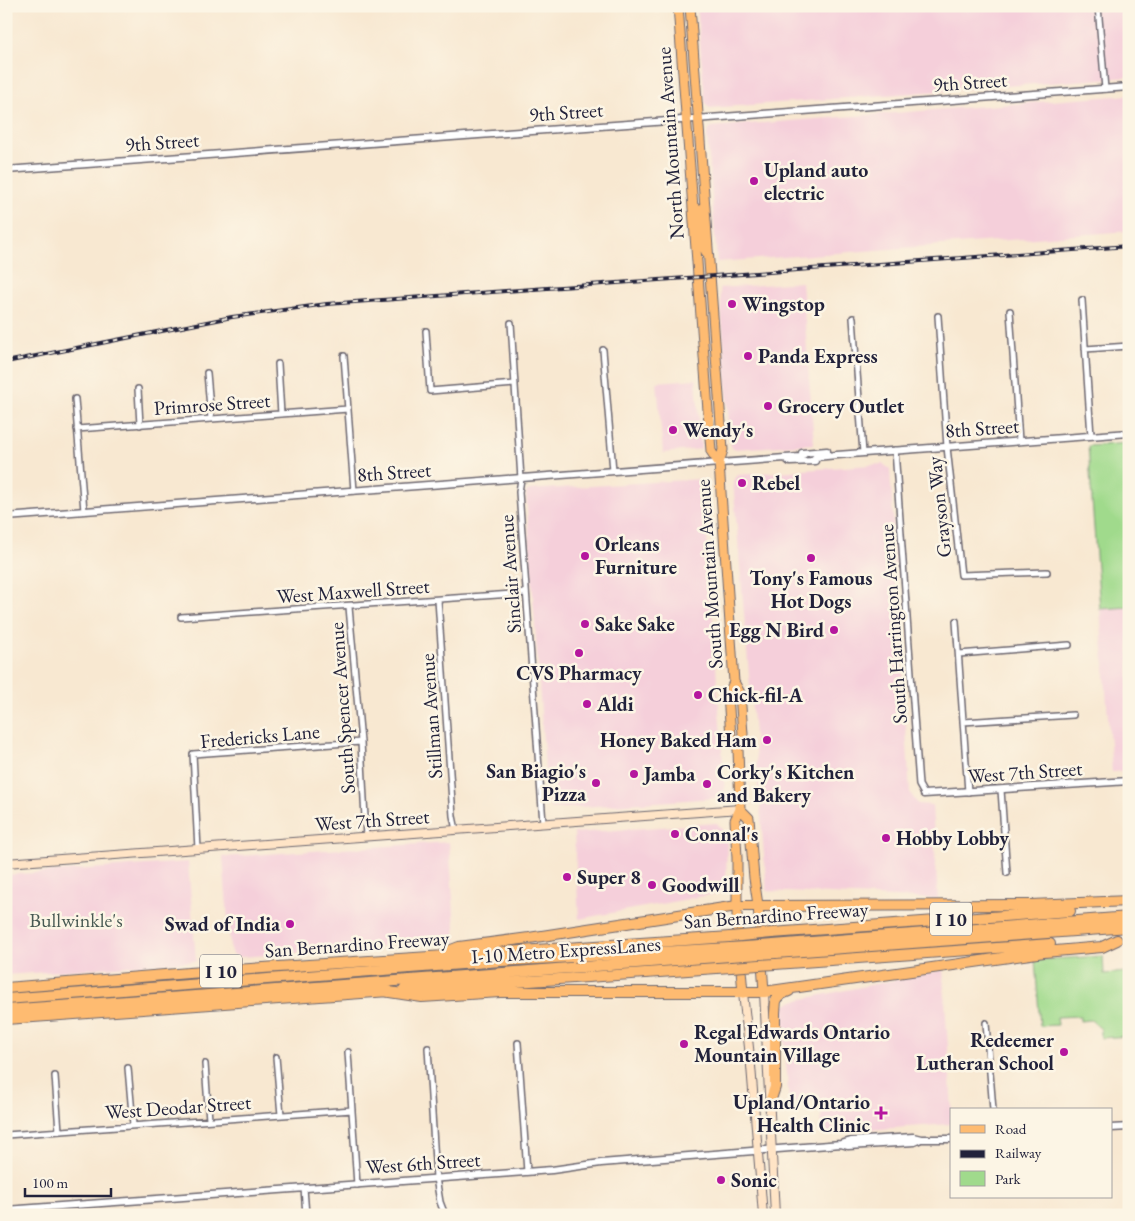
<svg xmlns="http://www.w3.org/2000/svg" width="1135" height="1221" font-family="'EB Garamond',serif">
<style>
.built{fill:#f5cfda}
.green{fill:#a0da8c;stroke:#617e64}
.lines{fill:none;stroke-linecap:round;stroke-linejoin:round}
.minor-casing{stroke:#6d6770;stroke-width:8}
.tertiary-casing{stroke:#6d6770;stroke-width:9}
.secondary-casing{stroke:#6d6770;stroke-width:10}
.primary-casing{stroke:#6d6770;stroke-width:11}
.motorway-casing{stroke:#6d6770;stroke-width:12}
.minor{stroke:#fff;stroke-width:5}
.tertiary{stroke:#fff;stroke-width:6}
.secondary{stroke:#ffe4c6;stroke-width:8}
.primary{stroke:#febb71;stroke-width:9}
.motorway{stroke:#febb71;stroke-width:10}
.rail-casing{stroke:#22223b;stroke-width:4}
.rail{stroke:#fcf5e5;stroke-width:2;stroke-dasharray:5.5;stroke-linecap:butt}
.motorway-bridge-casing{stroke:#6d6770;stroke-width:12;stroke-linecap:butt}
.motorway-bridge{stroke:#febb71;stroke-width:10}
.poi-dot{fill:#b5179e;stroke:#fcf5e5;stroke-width:2}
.labels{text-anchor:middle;stroke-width:5;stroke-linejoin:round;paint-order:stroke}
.shield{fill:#fcf5e5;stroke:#63616e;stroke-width:1}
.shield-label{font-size:19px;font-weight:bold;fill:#22223b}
.street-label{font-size:20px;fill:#22223b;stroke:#fcf5e5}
.poi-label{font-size:20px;font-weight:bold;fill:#22223b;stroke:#fcf5e5;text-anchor:start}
.park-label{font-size:20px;fill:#485953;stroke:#fcf5e5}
</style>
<rect width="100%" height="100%" fill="#fcf5e5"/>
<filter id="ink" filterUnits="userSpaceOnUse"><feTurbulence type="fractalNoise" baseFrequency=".02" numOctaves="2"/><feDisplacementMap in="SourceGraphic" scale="10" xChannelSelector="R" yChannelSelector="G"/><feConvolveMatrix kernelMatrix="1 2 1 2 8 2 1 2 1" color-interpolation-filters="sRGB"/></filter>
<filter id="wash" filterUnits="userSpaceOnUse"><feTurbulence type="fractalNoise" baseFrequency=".0096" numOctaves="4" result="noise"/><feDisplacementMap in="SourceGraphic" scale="20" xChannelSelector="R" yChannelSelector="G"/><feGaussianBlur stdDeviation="1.12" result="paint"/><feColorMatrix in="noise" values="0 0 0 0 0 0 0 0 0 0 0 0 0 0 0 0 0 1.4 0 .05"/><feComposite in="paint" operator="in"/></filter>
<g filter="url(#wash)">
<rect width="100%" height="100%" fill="#f8e8d1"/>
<!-- built -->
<path class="built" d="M697 6H1129V77L710 108 707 106 705 102Z
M1129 95V231L717 262 707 134 711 127Z
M802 282 814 444 733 449 731 446 727 397 720 288Z
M696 379 701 449 663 453 657 382Z
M883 464 890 469 910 793 918 804 932 805 938 899 767 891 733 481 738 475Z
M701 479 703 480 725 795 716 798 551 809 547 800 526 492 529 490Z
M1129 607V771L1112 772 1100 609Z
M717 823 727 836 726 892 579 919 574 833Z
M449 842 456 942 240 957 233 954 230 946 223 857Z
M188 862 196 961 6 975V875Z
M943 970 952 1110 951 1124 822 1133 820 1100 789 1104 782 1008 793 1001Z"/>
<!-- green -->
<path class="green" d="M1129 443V607L1100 609 1088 446Z
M1103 956 1104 974 1126 972 1129 997V1036L1101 1038V1029L1091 1020 1080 1021V1016L1057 1017 1058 1025 1040 1026 1035 960Z"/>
</g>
<g filter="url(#ink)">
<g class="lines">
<defs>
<path id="minor" d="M1098 6 1105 89
M1082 300 1091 436
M1010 311 1019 441
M938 316 947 447 961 575 1047 572
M853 318 863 453
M511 323 521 479 519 492 543 823
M426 331 430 391 515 384
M1085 349 1129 346
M603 350 613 471
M344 356 354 491
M278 364 281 414
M207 373 211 419
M138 389 140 425
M75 399 84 511
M77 429 348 409
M895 450 919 785 924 794
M438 600 453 816 456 830
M349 607 361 742 366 837
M181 617 526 593
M956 621 968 792
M959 654 1069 645
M963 722 1073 715
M1001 790 1007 873
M198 849 193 754 361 742
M986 1023 993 1110
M518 1043 527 1172
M428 1048 436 1178 440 1202 445 1215
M348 1052 357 1185
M276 1057 281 1115
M205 1064 209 1120
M128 1068 133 1125
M55 1076 59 1131
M6 1135 352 1110
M304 1188 306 1215
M1112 1215 1129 1214"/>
<path id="tertiary" d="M6 170 1129 87
M802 453 827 451
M785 458 790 462 815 461
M811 461 816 457 837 455 1129 433
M6 517 785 458 800 457 806 453
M924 794 1129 781
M1111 1128 1129 1127
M841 1144 848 1146 914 1142 921 1139H951
M6 1210 552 1170 601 1163 841 1144 851 1141 913 1137 921 1139"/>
<path id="secondary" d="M6 863 740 809
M764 992 775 1215
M743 993 751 1066 763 1215"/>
<path id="primary" d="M678 6 711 451 719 463
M690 6 723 450 719 463 734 682 740 693 743 734 738 749 740 809 735 820 737 858V923L743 993
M693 206 699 211 701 242 706 252
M734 682 728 695 729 709 731 736 738 749
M740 809 749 818 754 878 758 905 764 992"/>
<path id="motorway" d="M772 933 1070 911
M773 945 1129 917
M446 952 459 947 529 938 737 906 1030 905 1129 901
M776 953 1129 927
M775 964 1050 944
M6 988 189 973 730 937
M404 990 731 967
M383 991 422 997 500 992H764L1044 952 1102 947 1117 940
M6 999 501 961 730 948
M6 1010 730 956
M6 1019 389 991
M771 1099 775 1087V1013L776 1000 782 994 789 991"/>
</defs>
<!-- minor casing -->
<use href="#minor" class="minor-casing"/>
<!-- tertiary casing -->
<use href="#tertiary" class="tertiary-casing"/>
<!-- secondary casing -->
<use href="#secondary" class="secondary-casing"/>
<!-- primary casing -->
<use href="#primary" class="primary-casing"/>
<!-- motorway casing -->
<use href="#motorway" class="motorway-casing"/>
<!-- minor -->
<use href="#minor" class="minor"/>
<!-- tertiary -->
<use href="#tertiary" class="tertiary"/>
<!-- secondary -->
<use href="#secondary" class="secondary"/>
<!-- primary -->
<use href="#primary" class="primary"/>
<!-- motorway -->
<use href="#motorway" class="motorway"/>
<defs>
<path id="rail" d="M6 362 232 317 327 304 1129 246"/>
</defs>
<!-- rail casing -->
<use href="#rail" class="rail-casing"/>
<!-- rail -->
<use href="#rail" class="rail"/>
<defs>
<path id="motorway-bridge" d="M730 937 772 933
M730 948 773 945
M730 956 776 953
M731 967 775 964"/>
</defs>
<!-- motorway-bridge casing -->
<use href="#motorway-bridge" class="motorway-bridge-casing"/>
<!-- motorway-bridge -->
<use href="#motorway-bridge" class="motorway-bridge"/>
</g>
</g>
<!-- markers -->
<g class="poi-dot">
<circle cx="754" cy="181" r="5"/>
<circle cx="732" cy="304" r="5"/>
<circle cx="748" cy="356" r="5"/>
<circle cx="768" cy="406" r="5"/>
<circle cx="673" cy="430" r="5"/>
<circle cx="742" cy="483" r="5"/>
<circle cx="585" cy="556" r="5"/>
<circle cx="811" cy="558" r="5"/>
<circle cx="585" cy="624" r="5"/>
<circle cx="834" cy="630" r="5"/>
<circle cx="579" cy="653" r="5"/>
<circle cx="698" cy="695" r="5"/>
<circle cx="587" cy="704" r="5"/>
<circle cx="767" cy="740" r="5"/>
<circle cx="634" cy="774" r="5"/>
<circle cx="596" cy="783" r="5"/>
<circle cx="707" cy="784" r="5"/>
<circle cx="675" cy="834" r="5"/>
<circle cx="886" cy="838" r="5"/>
<circle cx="567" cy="877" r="5"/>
<circle cx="652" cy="885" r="5"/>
<circle cx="290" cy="924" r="5"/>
<circle cx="684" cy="1044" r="5"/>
<circle cx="1064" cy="1052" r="5"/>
<path d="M878.5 1105.5h5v5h5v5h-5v5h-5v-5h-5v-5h5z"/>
<circle cx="721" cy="1180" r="5"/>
</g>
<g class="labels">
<!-- shield labels -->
<g class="shield">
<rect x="930" y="902.5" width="42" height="33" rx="4"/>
<rect x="200" y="954.5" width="42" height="33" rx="4"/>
</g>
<g class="shield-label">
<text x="951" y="926">I 10</text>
<text x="221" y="978">I 10</text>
</g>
<!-- street labels -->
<g class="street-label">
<text transform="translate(970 82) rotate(-4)" y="7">9th Street</text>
<text transform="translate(566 112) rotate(-4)" y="7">9th Street</text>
<text transform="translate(162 142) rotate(-4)" y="7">9th Street</text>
<text transform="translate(670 143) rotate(-94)" y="7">North Mountain Avenue</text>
<text transform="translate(212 404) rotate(-4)" y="7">Primrose Street</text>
<text transform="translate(982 428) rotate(-4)" y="7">8th Street</text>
<text transform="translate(394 472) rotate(-4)" y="7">8th Street</text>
<text transform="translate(939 507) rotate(-96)" y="7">Grayson Way</text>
<text transform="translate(510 574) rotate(-94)" y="7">Sinclair Avenue</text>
<text transform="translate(709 574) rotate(-94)" y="7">South Mountain Avenue</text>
<text transform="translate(353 591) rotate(-4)" y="7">West Maxwell Street</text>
<text transform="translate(893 624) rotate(-94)" y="7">South Harrington Avenue</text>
<text transform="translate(342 708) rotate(-94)" y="7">South Spencer Avenue</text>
<text transform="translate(431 716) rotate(-94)" y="7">Stillman Avenue</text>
<text transform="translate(260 736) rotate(-5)" y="7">Fredericks Lane</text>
<text transform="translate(1025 772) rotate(-4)" y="7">West 7th Street</text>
<text transform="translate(372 820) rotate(-4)" y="7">West 7th Street</text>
<text transform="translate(776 915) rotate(-4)" y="7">San Bernardino Freeway</text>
<text transform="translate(357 944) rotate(-4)" y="7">San Bernardino Freeway</text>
<text transform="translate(566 950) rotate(-4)" y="7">I-10 Metro ExpressLanes</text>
<text transform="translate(178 1107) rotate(-4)" y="7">West Deodar Street</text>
<text transform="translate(423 1163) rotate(-4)" y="7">West 6th Street</text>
</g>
<!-- poi labels -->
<g class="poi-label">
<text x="764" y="177">Upland auto<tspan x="764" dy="23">electric</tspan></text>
<text x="742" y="311">Wingstop</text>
<text x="758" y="363">Panda Express</text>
<text x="778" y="413">Grocery Outlet</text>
<text x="683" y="437">Wendy's</text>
<text x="752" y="490">Rebel</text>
<text x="595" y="551">Orleans<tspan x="595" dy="23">Furniture</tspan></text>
<text x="811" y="585" text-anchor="middle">Tony's Famous<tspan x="811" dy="23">Hot Dogs</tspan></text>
<text x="595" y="631">Sake Sake</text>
<text x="824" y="637" text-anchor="end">Egg N Bird</text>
<text x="579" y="680" text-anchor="middle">CVS Pharmacy</text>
<text x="708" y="702">Chick-fil-A</text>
<text x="597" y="711">Aldi</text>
<text x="757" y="747" text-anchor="end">Honey Baked Ham</text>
<text x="586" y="778" text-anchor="end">San Biagio's<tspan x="586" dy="23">Pizza</tspan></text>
<text x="717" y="779">Corky's Kitchen<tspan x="717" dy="23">and Bakery</tspan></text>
<text x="644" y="781">Jamba</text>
<text x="685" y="841">Connal's</text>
<text x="896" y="845">Hobby Lobby</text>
<text x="577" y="884">Super 8</text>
<text x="662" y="892">Goodwill</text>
<text x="280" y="931" text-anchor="end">Swad of India</text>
<text x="694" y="1039">Regal Edwards Ontario<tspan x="694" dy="23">Mountain Village</tspan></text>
<text x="1054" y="1047" text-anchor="end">Redeemer<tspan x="1054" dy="23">Lutheran School</tspan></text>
<text x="870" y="1109" text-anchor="end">Upland/Ontario<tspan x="870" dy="23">Health Clinic</tspan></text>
<text x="731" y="1187">Sonic</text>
</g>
<!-- park labels -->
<g class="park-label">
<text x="76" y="927">Bullwinkle's</text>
</g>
</g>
<!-- margin -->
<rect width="1135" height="1221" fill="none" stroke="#fcf5e5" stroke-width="25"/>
<!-- legend -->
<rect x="950" y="1108" width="162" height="90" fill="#fcf5e5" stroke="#a5a1a1"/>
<rect x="960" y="1125" width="25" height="8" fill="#febb71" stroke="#a5a1a1"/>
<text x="995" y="1134" font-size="15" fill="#22223b">Road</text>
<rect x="960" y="1150" width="25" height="8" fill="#22223b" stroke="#a5a1a1"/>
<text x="995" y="1158" font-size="15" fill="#22223b">Railway</text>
<rect x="960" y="1171" width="25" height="15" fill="#a0da8c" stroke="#a5a1a1"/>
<text x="995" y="1184" font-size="15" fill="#22223b">Park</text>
<!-- scale -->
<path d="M25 1188v8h86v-8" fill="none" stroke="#22223b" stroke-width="2.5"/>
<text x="32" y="1188" font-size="15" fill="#22223b" stroke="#fcf5e5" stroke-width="4" paint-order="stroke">100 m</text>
</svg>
